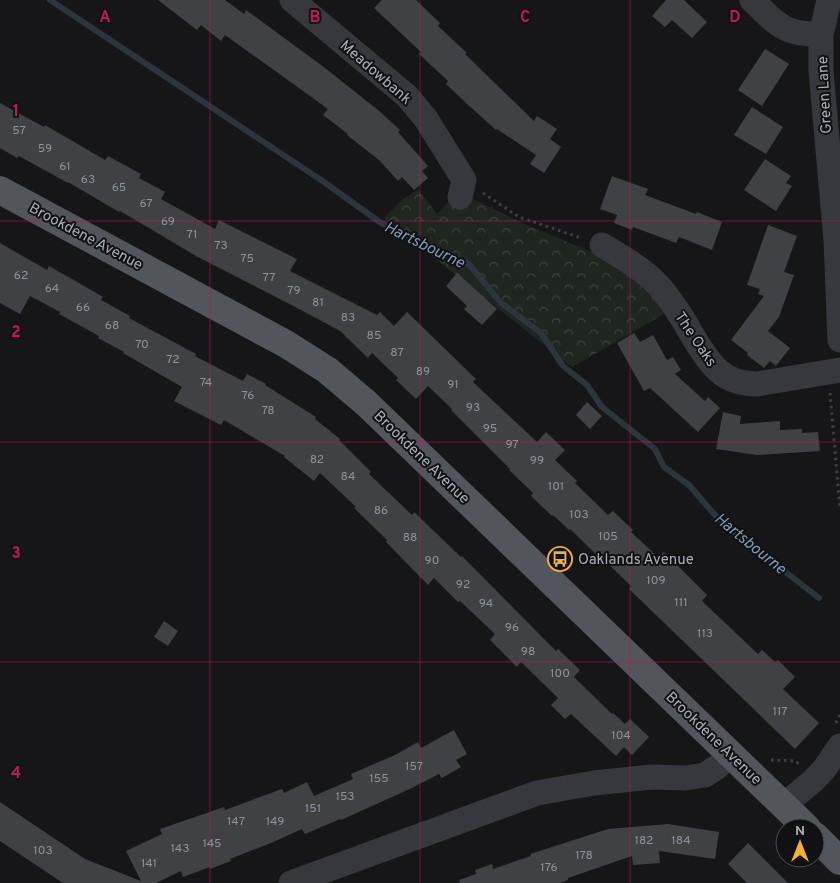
<svg xmlns="http://www.w3.org/2000/svg" width="840" height="883" font-family="Overpass,sans-serif">
<style>
.forest{fill:url(#forest-crowns)}
.lines{fill:none;stroke-linecap:round;stroke-linejoin:round}
.stream{stroke:#2c353c;stroke-width:6}
.building{fill:#404145}
.path{stroke:#3d3f44;stroke-width:3;stroke-dasharray:2.5 4;stroke-linecap:butt}
.minor{stroke:#37383d;stroke-width:25}
.major{stroke:#53555c;stroke-width:28}
.grid{fill:none;stroke:#c2185b;stroke-width:1;stroke-opacity:0.55}
.labels{text-anchor:middle;stroke-width:4;stroke-linejoin:round;paint-order:stroke}
.number-label{font-size:12px;fill:#8e929b}
.street-label{font-size:15px;fill:#a8adb8;stroke:#111113}
.poi-label{font-size:15px;fill:#a8adb8;stroke:#111113;text-anchor:start}
.water-label{font-size:16px;font-style:italic;fill:#7f9bb3;stroke:#111113}
.grid-label{font-size:16px;text-anchor:middle;font-weight:bold;fill:#c2185b;stroke:#111113;stroke-width:4;stroke-linejoin:round;paint-order:stroke}
</style>
<defs>
<pattern id="forest-crowns" width="20" height="18" patternUnits="userSpaceOnUse" patternTransform="scale(1.25)"><rect width="20" height="18" fill="#1e261f"/><path d="M2 6a3 3 0 1 1 6 0M12 15a3 3 0 1 1 6 0" fill="none" stroke="#3c433d"/></pattern>
</defs>
<rect width="100%" height="100%" fill="#161618"/>
<!-- forest -->
<path class="forest" d="M418 189 437 214 452 198 472 199 480 202 522 223 611 260 651 294 664 314 572 367 384 218 402 200Z"/>
<g class="lines">
<!-- stream -->
<path class="stream" d="M50 0 324 182 381 223 469 264 500 302 541 333 563 366 587 385 602 407 655 449 664 467 689 485 721 522 819 598"/>
</g>
<!-- building -->
<path class="building" d="M158 0H225L244 14 246 10 325 68 378 110 400 130 398 132 428 166 422 171 428 178 414 190 402 177 398 181 379 160 347 135 348 134 323 115 328 109 225 35 221 41 201 25 197 30Z
M382 0H416L440 23 438 26 467 53 465 54 534 121 537 116 557 129 550 139 561 147 544 173 530 164 536 155 497 129 496 130 466 103 446 84 448 81 419 54 421 52 374 8Z
M666 0H684L707 22 692 38 672 20 665 27 652 16Z
M765 49 789 64 762 106 738 90Z
M0 103 44 127 45 125 105 160 108 156 141 174 139 178 165 192 161 199 215 229 219 220 297 259 290 271 377 315 380 312 394 326 407 312 476 379 473 382 537 442 546 432 565 450 555 460 577 481 575 483 608 515 613 511 633 530 631 532 658 557 664 552 707 595 702 601 758 654 762 650 775 662 778 660 795 677 783 689 819 723 795 749 629 589 631 586 604 560 603 561 570 529 569 530 553 515 552 516 531 496 533 493 509 470 510 469 451 410 452 409 428 386 416 399 396 380 398 378 372 353 368 358 340 331 301 310 196 256 149 228 120 211 119 212 68 182V183L19 156 17 158 0 148Z
M752 107 783 127 766 154 734 135Z
M765 159 791 176 786 183 792 186 776 211 744 190Z
M612 176 648 189 645 195 696 214 697 212 722 222 712 250 679 237 676 243 633 227 632 230 614 223 617 215 600 209Z
M768 225 797 236 784 272 794 275 779 317 768 331 790 348 776 366 770 361 764 368 747 355 748 353 731 340 764 296 758 294 760 289 747 285Z
M0 243 47 270 49 266 72 279 103 297 101 300 130 316 129 318 196 354 195 356 243 381 247 374 266 384 265 385 316 417 315 419 340 439 339 440 371 472 369 474 412 515 414 512 461 557 462 556 556 651 558 649 580 670 574 677 612 714 613 713 625 724 630 719 649 737 632 755 624 747 616 756 571 714 565 719 551 705 558 698 521 662 517 667 490 640 495 634 460 601 458 602 434 578 428 585 386 542 387 540 354 508 356 507 320 473 314 481 284 457 285 456 224 420 221 425 174 401 182 387 123 353 124 352 98 338 99 336 59 314 60 312 30 296 20 314 0 303Z
M457 273 497 309 482 325 464 309 467 306 446 286Z
M634 333 640 342 653 335 667 360 673 357 681 370 675 374 705 401 708 397 720 408 698 432 650 388 644 391 617 343Z
M587 402 602 416 590 429 576 415Z
M723 412 741 416 740 424 780 421V430L802 429V433L818 432 820 451 757 455 716 449Z
M164 621 178 631 168 646 154 637Z
M454 730 467 754 456 760 461 767 442 778 439 774 412 788 341 820 340 819 305 834 302 829 271 843 230 859 231 861 210 869V867L183 877 181 871 156 883H63L0 841V802L85 859 141 881 126 851 162 834 160 829 224 807 225 810 282 789 284 793 307 782 314 796 353 779 351 774 395 755 418 742 421 748Z
M668 824 719 832 715 859 659 851 660 863 633 865 632 856 568 878V880L560 883H460L459 880 476 874 475 870 492 864 493 869 531 856 530 854 608 829Z
M748 843 788 883H747L728 864Z"/>
<g class="lines">
<!-- path -->
<path class="path" d="M483 193 519 217 581 238
M830 393 840 509
M836 723 840 715
M771 760 795 761 799 764"/>
<!-- minor -->
<path class="minor" d="M292 0 407 96 426 119 464 180 460 197
M752 0C763 10 775 25 789 30 800 34 811 34 821 35
M829 0 821 35V71L836 240 840 340
M602 245C622 257 643 269 659 286 671 300 682 317 691 333 708 361 720 384 757 384L840 370
M784 805 814 780 825 768 840 746
M291 883 537 793 594 783 651 777 686 778 705 775 717 767 731 755"/>
<!-- major -->
<path class="major" d="M0 190 286 344 327 370 366 403 807 828
M815 836 840 861"/>
</g>
<!-- grid -->
<path class="grid" d="M210 0V883M420 0V883M630 0V883M0 221H840M0 442H840M0 662H840"/>
<!-- icons -->
<defs>
<symbol id="bus-ring" viewBox="-11 -11 22 22"><circle r="9.5" fill="#111113" stroke="#f2b134" stroke-width="1.5"/><path d="M-5-6H5V4H4V6H2V4H-2V6H-4V4H-5ZM-3.5-4V0h7V-4ZM-3.5 1.2v1.5H-2V1.2ZM2 1.2v1.5H3.5V1.2Z" fill="#f2b134"/></symbol>
</defs>
<g fill-rule="evenodd">
<use href="#bus-ring" x="546" y="545" width="28" height="28"/>
</g>
<g class="labels">
<!-- number labels -->
<g class="number-label">
<text x="19" y="134">57</text>
<text x="45" y="152">59</text>
<text x="65" y="170">61</text>
<text x="88" y="183">63</text>
<text x="119" y="191">65</text>
<text x="146" y="207">67</text>
<text x="168" y="225">69</text>
<text x="192" y="238">71</text>
<text x="221" y="249">73</text>
<text x="247" y="262">75</text>
<text x="21" y="279">62</text>
<text x="269" y="281">77</text>
<text x="52" y="292">64</text>
<text x="294" y="294">79</text>
<text x="318" y="306">81</text>
<text x="83" y="311">66</text>
<text x="348" y="321">83</text>
<text x="112" y="329">68</text>
<text x="374" y="339">85</text>
<text x="142" y="348">70</text>
<text x="397" y="356">87</text>
<text x="173" y="363">72</text>
<text x="423" y="375">89</text>
<text x="206" y="386">74</text>
<text x="453" y="388">91</text>
<text x="248" y="399">76</text>
<text x="473" y="411">93</text>
<text x="268" y="414">78</text>
<text x="490" y="432">95</text>
<text x="512" y="448">97</text>
<text x="317" y="463">82</text>
<text x="537" y="464">99</text>
<text x="348" y="480">84</text>
<text x="556" y="490">101</text>
<text x="381" y="514">86</text>
<text x="579" y="518">103</text>
<text x="608" y="540">105</text>
<text x="410" y="541">88</text>
<text x="432" y="564">90</text>
<text x="656" y="584">109</text>
<text x="463" y="588">92</text>
<text x="681" y="606">111</text>
<text x="486" y="607">94</text>
<text x="512" y="631">96</text>
<text x="705" y="637">113</text>
<text x="528" y="655">98</text>
<text x="560" y="677">100</text>
<text x="780" y="715">117</text>
<text x="621" y="739">104</text>
<text x="414" y="770">157</text>
<text x="379" y="782">155</text>
<text x="345" y="800">153</text>
<text x="313" y="812">151</text>
<text x="236" y="825">147</text>
<text x="275" y="825">149</text>
<text x="644" y="844">182</text>
<text x="681" y="844">184</text>
<text x="212" y="847">145</text>
<text x="180" y="852">143</text>
<text x="43" y="854">103</text>
<text x="584" y="859">178</text>
<text x="149" y="867">141</text>
<text x="549" y="871">176</text>
</g>
<!-- street labels -->
<g class="street-label">
<text transform="translate(376 72) rotate(41)" y="5">Meadowbank</text>
<text transform="translate(824 95) rotate(-93)" y="5">Green Lane</text>
<text transform="translate(86 236) rotate(28)" y="5">Brookdene Avenue</text>
<text transform="translate(696 339) rotate(56)" y="5">The Oaks</text>
<text transform="translate(422 457) rotate(44)" y="5">Brookdene Avenue</text>
<text transform="translate(714 738) rotate(44)" y="5">Brookdene Avenue</text>
</g>
<!-- poi labels -->
<g class="poi-label">
<text x="578" y="564">Oaklands Avenue</text>
</g>
<!-- water labels -->
<g class="water-label">
<text transform="translate(425 244) rotate(26)" y="6">Hartsbourne</text>
<text transform="translate(751 543) rotate(39)" y="6">Hartsbourne</text>
</g>
</g>
<g class="grid-label">
<text x="105" y="22">A</text>
<text x="315" y="22">B</text>
<text x="525" y="22">C</text>
<text x="735" y="22">D</text>
<text x="16" y="116">1</text>
<text x="16" y="337">2</text>
<text x="16" y="558">3</text>
<text x="16" y="778">4</text>
</g>
<!-- north arrow -->
<g transform="translate(800 843)"><circle r="24" fill="#111113" stroke="#4d4f55"/>
<path d="M0-4L9 19L0 12L-9 19Z" fill="#f2b134"/>
<text y="-8" font-size="14" font-weight="bold" text-anchor="middle" fill="#a8adb8">N</text>
</g>
</svg>
